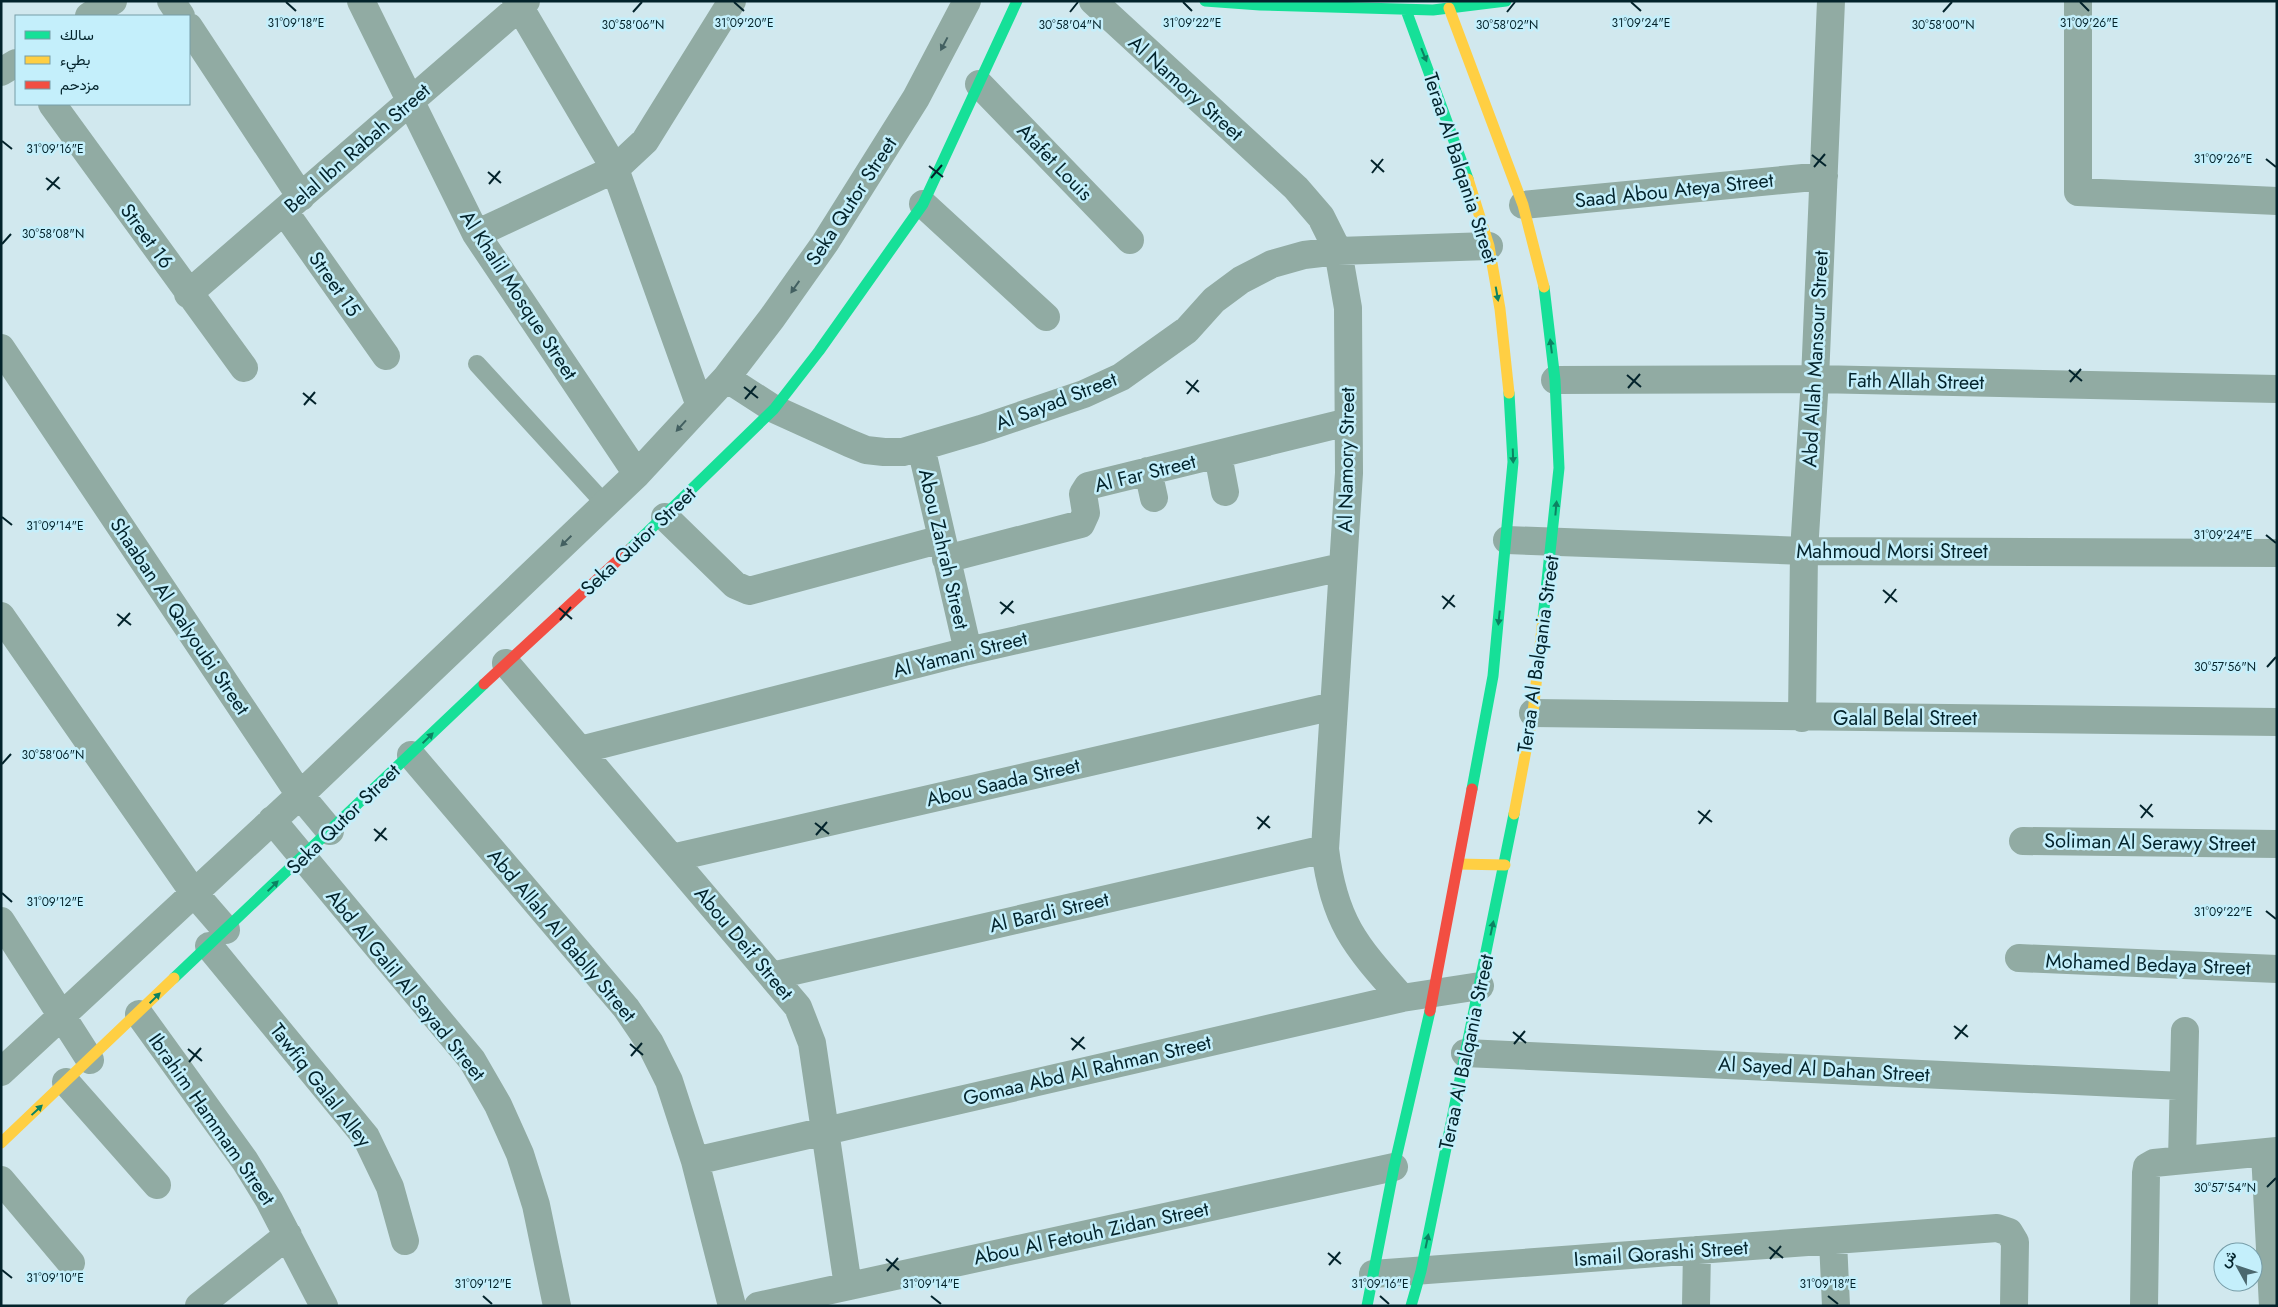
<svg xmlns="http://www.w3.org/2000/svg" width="2278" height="1307" font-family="Jost,Vazirmatn,sans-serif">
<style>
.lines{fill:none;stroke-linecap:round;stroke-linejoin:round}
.lane{stroke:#91aba3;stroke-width:18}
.street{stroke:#91aba3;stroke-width:28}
.fast{stroke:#16e098;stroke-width:11}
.slow{stroke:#ffcf43;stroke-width:11}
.jam{stroke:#f24e42;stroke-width:11}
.oneway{fill:#436061}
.oneway2{fill:#0c8262}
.ticks{fill:none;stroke:#03232b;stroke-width:2}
.labels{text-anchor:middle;stroke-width:5;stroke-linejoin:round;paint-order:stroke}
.street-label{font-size:20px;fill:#03232b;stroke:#c4effb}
.ticks-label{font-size:12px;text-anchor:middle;fill:#03232b;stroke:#c4effb;stroke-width:5;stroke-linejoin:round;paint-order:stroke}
</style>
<rect width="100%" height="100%" fill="#d1e8ee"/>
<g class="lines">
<!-- lane -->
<path class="lane" d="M477 364 605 504"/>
<!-- street -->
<path class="street" d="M171 1 181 16
M361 1 476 234 637 474
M516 1 615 169 700 406
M1093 1 1296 188 1321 217 1338 251 1348 308 1349 473 1325 849C1334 922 1355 945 1402 998
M2078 1V192L2277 201
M89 16 113 1
M189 27 301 197
M1 72 16 63
M979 84 1130 240
M52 104 244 368
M923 204 1046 317
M1523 205 1824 176
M284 211 386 356
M476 234 615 169 645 141 732 1
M188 294 526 1
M1 348 300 795 330 831
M726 378 774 409 849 443 866 450 884 452H903L981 429 1084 394 1121 377 1187 330 1214 300 1241 280 1272 264 1304 255 1338 251 1489 246
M1555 380 1815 379 2277 389
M921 447 968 651
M1218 455 1225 492
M1148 471 1154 498
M665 517 735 585 749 591 942 539
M1507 540 1804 551 2277 553
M946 559 1081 524 1086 513 1083 494 1088 486 1348 422
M1 616 194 893 226 930
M506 663 798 1007 812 1043 848 1286
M1533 713 2277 722
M1802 718 1804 551 1815 379 1831 1
M580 750 968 651 1342 567
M411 755 626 1008 650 1043 669 1081 695 1161 732 1306
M272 820 472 1060 498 1105 520 1154 536 1205 557 1306
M2023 841 2277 844
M672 858 1334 706
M1 921 90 1060
M209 946 366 1137 390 1187 405 1241
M2019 958 2277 969
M772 976 1325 849
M139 1014 245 1161 269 1200 324 1306
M1465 1053 2183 1086
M1 1072 300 795 637 474 726 378 772 318 825 243 916 98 967 1
M66 1082 157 1185
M2265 1153 2273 1306
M2182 1160 2185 1031
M695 1161 1402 998 1480 986
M1 1180 71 1263
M1833 1241 1836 1306
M1373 1274 1997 1228 2009 1232 2015 1242 2014 1306
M199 1306 288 1235
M758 1306 1394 1167
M1696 1306 1697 1250
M2144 1306 2146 1173 2147 1167 2154 1163 2277 1151"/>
<!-- fast -->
<path class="fast" d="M1205 1 1260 5 1433 10 1506 1
M1406 10 1468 179
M630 549 774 409 819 351 923 204 1017 1
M1543 618 1559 468 1555 380 1544 287
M1472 789 1493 676 1513 462 1509 393
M174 978 484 684
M1367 1306 1394 1167 1430 1011
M1411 1306 1421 1271 1514 814"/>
<!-- slow -->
<path class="slow" d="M1449 8 1523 205 1544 287
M1468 179 1489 246 1500 309 1509 393
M1514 814 1533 713 1543 618
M1458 864 1505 865
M1 1143 174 978"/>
<!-- jam -->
<path class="jam" d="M484 684 630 549
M1430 1011 1472 789"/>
</g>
<!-- one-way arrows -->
<defs><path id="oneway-solid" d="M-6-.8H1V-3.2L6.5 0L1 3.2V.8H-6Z" transform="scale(1.25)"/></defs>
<g class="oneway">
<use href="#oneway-solid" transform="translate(944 44) rotate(118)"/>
<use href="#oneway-solid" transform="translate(795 287) rotate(125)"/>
<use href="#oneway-solid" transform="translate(681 426) rotate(132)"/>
<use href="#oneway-solid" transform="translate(566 541) rotate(136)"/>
</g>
<g class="oneway2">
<use href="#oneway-solid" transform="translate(1424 55) rotate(68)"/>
<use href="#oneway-solid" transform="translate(1497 294) rotate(80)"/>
<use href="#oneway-solid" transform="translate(1551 346) rotate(-97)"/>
<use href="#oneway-solid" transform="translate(1513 456) rotate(88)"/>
<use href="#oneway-solid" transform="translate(1556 508) rotate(-85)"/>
<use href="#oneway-solid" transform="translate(1499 618) rotate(96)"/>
<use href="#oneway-solid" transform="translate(428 738) rotate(-44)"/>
<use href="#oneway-solid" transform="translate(273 886) rotate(-44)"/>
<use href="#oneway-solid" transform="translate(1492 928) rotate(-78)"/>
<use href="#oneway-solid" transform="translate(155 998) rotate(-44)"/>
<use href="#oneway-solid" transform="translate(37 1110) rotate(-43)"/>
<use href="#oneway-solid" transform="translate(1427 1241) rotate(-78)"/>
</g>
<!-- ticks -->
<path class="ticks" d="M286 2 296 11M734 2 744 11M1183 2 1192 11M1631 2 1641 11M2080 2 2089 11M633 12 642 2M1070 12 1078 2M1507 12 1515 2M1943 12 1952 2M2 141 12 149M1812 155 1826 166M2266 159 2276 167M1371 160 1384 172M929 166 943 177M1814 167 1825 154M488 172 501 183M1372 173 1383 159M46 178 60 189M931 178 942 165M489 184 500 171M47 190 59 177M2 244 11 234M2069 370 2082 381M1627 375 1641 387M1186 381 1199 392M2070 382 2081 369M744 387 758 398M1628 388 1640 374M303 393 316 404M1187 394 1198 380M745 399 756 386M304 405 315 392M2 517 12 525M2266 535 2276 543M1883 590 1897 602M1442 596 1455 607M1000 602 1014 613M1885 603 1896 589M559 608 572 619M1443 609 1454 595M117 614 131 625M1001 614 1013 601M560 620 571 607M118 626 130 613M2267 667 2276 657M2 764 11 754M2140 805 2153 817M1698 811 1712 822M1257 817 1270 828M2141 818 2152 804M815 823 829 834M1699 824 1710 810M374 829 387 840M1258 829 1269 816M816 835 827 822M375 841 386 828M2 893 12 902M2266 911 2276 919M1954 1026 1968 1037M1513 1032 1526 1043M1071 1038 1085 1049M1955 1039 1967 1025M630 1044 643 1055M1514 1044 1525 1031M188 1049 202 1061M1072 1050 1084 1037M631 1056 642 1043M189 1062 201 1048M2267 1187 2276 1178M1769 1247 1783 1258M1328 1253 1341 1264M886 1259 899 1270M1770 1259 1781 1246M1329 1265 1340 1252M2 1270 12 1278M887 1271 898 1258M483 1296 492 1304M931 1296 941 1304M1380 1296 1389 1304M1828 1296 1838 1304"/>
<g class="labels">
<!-- street labels -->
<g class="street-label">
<text transform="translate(1186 88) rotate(42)" y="7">Al Namory Street</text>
<text transform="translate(357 148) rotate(-41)" y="7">Belal Ibn Rabah Street</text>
<text transform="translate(1055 162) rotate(46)" y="7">Atafet Louis</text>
<text transform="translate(1461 168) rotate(72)" y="7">Teraa Al Balqania Street</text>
<text transform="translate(1674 190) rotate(-6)" y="7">Saad Abou Ateya Street</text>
<text transform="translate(851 201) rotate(-57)" y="7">Seka Qutor Street</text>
<text transform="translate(147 236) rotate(54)" y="7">Street 16</text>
<text transform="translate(335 284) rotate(55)" y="7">Street 15</text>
<text transform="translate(519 295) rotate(57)" y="7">Al Khalil Mosque Street</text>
<text transform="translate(1815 359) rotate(-87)" y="7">Abd Allah Mansour Street</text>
<text transform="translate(1916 381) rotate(1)" y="7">Fath Allah Street</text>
<text transform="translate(1056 401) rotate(-21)" y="7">Al Sayad Street</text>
<text transform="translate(1346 460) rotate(-89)" y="7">Al Namory Street</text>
<text transform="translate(1145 473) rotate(-14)" y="7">Al Far Street</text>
<text transform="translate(638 541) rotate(-43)" y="7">Seka Qutor Street</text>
<text transform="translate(944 549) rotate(77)" y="7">Abou Zahrah Street</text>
<text x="1892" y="558">Mahmoud Morsi Street</text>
<text transform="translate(180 616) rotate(56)" y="7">Shaaban Al Qalyoubi Street</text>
<text transform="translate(960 654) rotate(-14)" y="7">Al Yamani Street</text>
<text transform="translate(1538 654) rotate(-82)" y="7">Teraa Al Balqania Street</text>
<text x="1905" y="725">Galal Belal Street</text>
<text transform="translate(1003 782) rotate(-13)" y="7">Abou Saada Street</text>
<text transform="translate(343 819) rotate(-44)" y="7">Seka Qutor Street</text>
<text transform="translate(2150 842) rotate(1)" y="7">Soliman Al Serawy Street</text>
<text transform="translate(1049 912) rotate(-13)" y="7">Al Bardi Street</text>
<text transform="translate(562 935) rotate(50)" y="7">Abd Allah Al Bablly Street</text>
<text transform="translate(744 943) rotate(50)" y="7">Abou Deif Street</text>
<text transform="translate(2148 964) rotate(2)" y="7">Mohamed Bedaya Street</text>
<text transform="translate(406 985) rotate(51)" y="7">Abd Al Galil Al Sayad Street</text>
<text transform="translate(1466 1052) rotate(-78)" y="7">Teraa Al Balqania Street</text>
<text transform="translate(1824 1069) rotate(3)" y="7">Al Sayed Al Dahan Street</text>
<text transform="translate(1087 1070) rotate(-13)" y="7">Gomaa Abd Al Rahman Street</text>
<text transform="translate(321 1085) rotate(52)" y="7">Tawfiq Galal Alley</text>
<text transform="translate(212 1119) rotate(55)" y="7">Ibrahim Hammam Street</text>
<text transform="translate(1091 1233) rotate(-12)" y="7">Abou Al Fetouh Zidan Street</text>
<text transform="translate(1661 1253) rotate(-4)" y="7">Ismail Qorashi Street</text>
</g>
</g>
<g class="ticks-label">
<text x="744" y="27">31°09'20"E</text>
<text x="296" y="27">31°09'18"E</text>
<text x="1192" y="27">31°09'22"E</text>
<text x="1641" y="27">31°09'24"E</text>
<text x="2089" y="27">31°09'26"E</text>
<text x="633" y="29">30°58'06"N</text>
<text x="1070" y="29">30°58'04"N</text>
<text x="1507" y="29">30°58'02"N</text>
<text x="1943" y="29">30°58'00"N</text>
<text x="55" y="153">31°09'16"E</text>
<text x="2223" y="163">31°09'26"E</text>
<text x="53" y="238">30°58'08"N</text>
<text x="55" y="530">31°09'14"E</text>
<text x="2223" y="539">31°09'24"E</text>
<text x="2225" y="671">30°57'56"N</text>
<text x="53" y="759">30°58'06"N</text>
<text x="55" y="906">31°09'12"E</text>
<text x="2223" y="916">31°09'22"E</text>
<text x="2225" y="1192">30°57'54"N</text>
<text x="55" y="1282">31°09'10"E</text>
<text x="483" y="1288">31°09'12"E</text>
<text x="931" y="1288">31°09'14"E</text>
<text x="1380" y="1288">31°09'16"E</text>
<text x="1828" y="1288">31°09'18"E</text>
</g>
<!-- border -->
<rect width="2278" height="1307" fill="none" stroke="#03232b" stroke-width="5"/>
<!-- legend -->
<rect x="15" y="15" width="175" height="90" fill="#c4effb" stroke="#779da8"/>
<rect x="25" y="31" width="25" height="8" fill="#16e098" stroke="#779da8"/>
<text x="60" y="40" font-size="15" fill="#03232b">سالك</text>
<rect x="25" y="56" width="25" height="8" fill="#ffcf43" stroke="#779da8"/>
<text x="60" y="65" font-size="15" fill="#03232b">بطيء</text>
<rect x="25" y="81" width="25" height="8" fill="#f24e42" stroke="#779da8"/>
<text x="60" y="90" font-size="15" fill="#03232b">مزدحم</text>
<!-- north arrow -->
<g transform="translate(2238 1267) rotate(310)"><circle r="24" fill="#c4effb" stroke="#779da8"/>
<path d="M0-4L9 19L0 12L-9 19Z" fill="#4b686f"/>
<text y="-8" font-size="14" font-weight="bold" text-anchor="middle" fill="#03232b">ش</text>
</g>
</svg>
